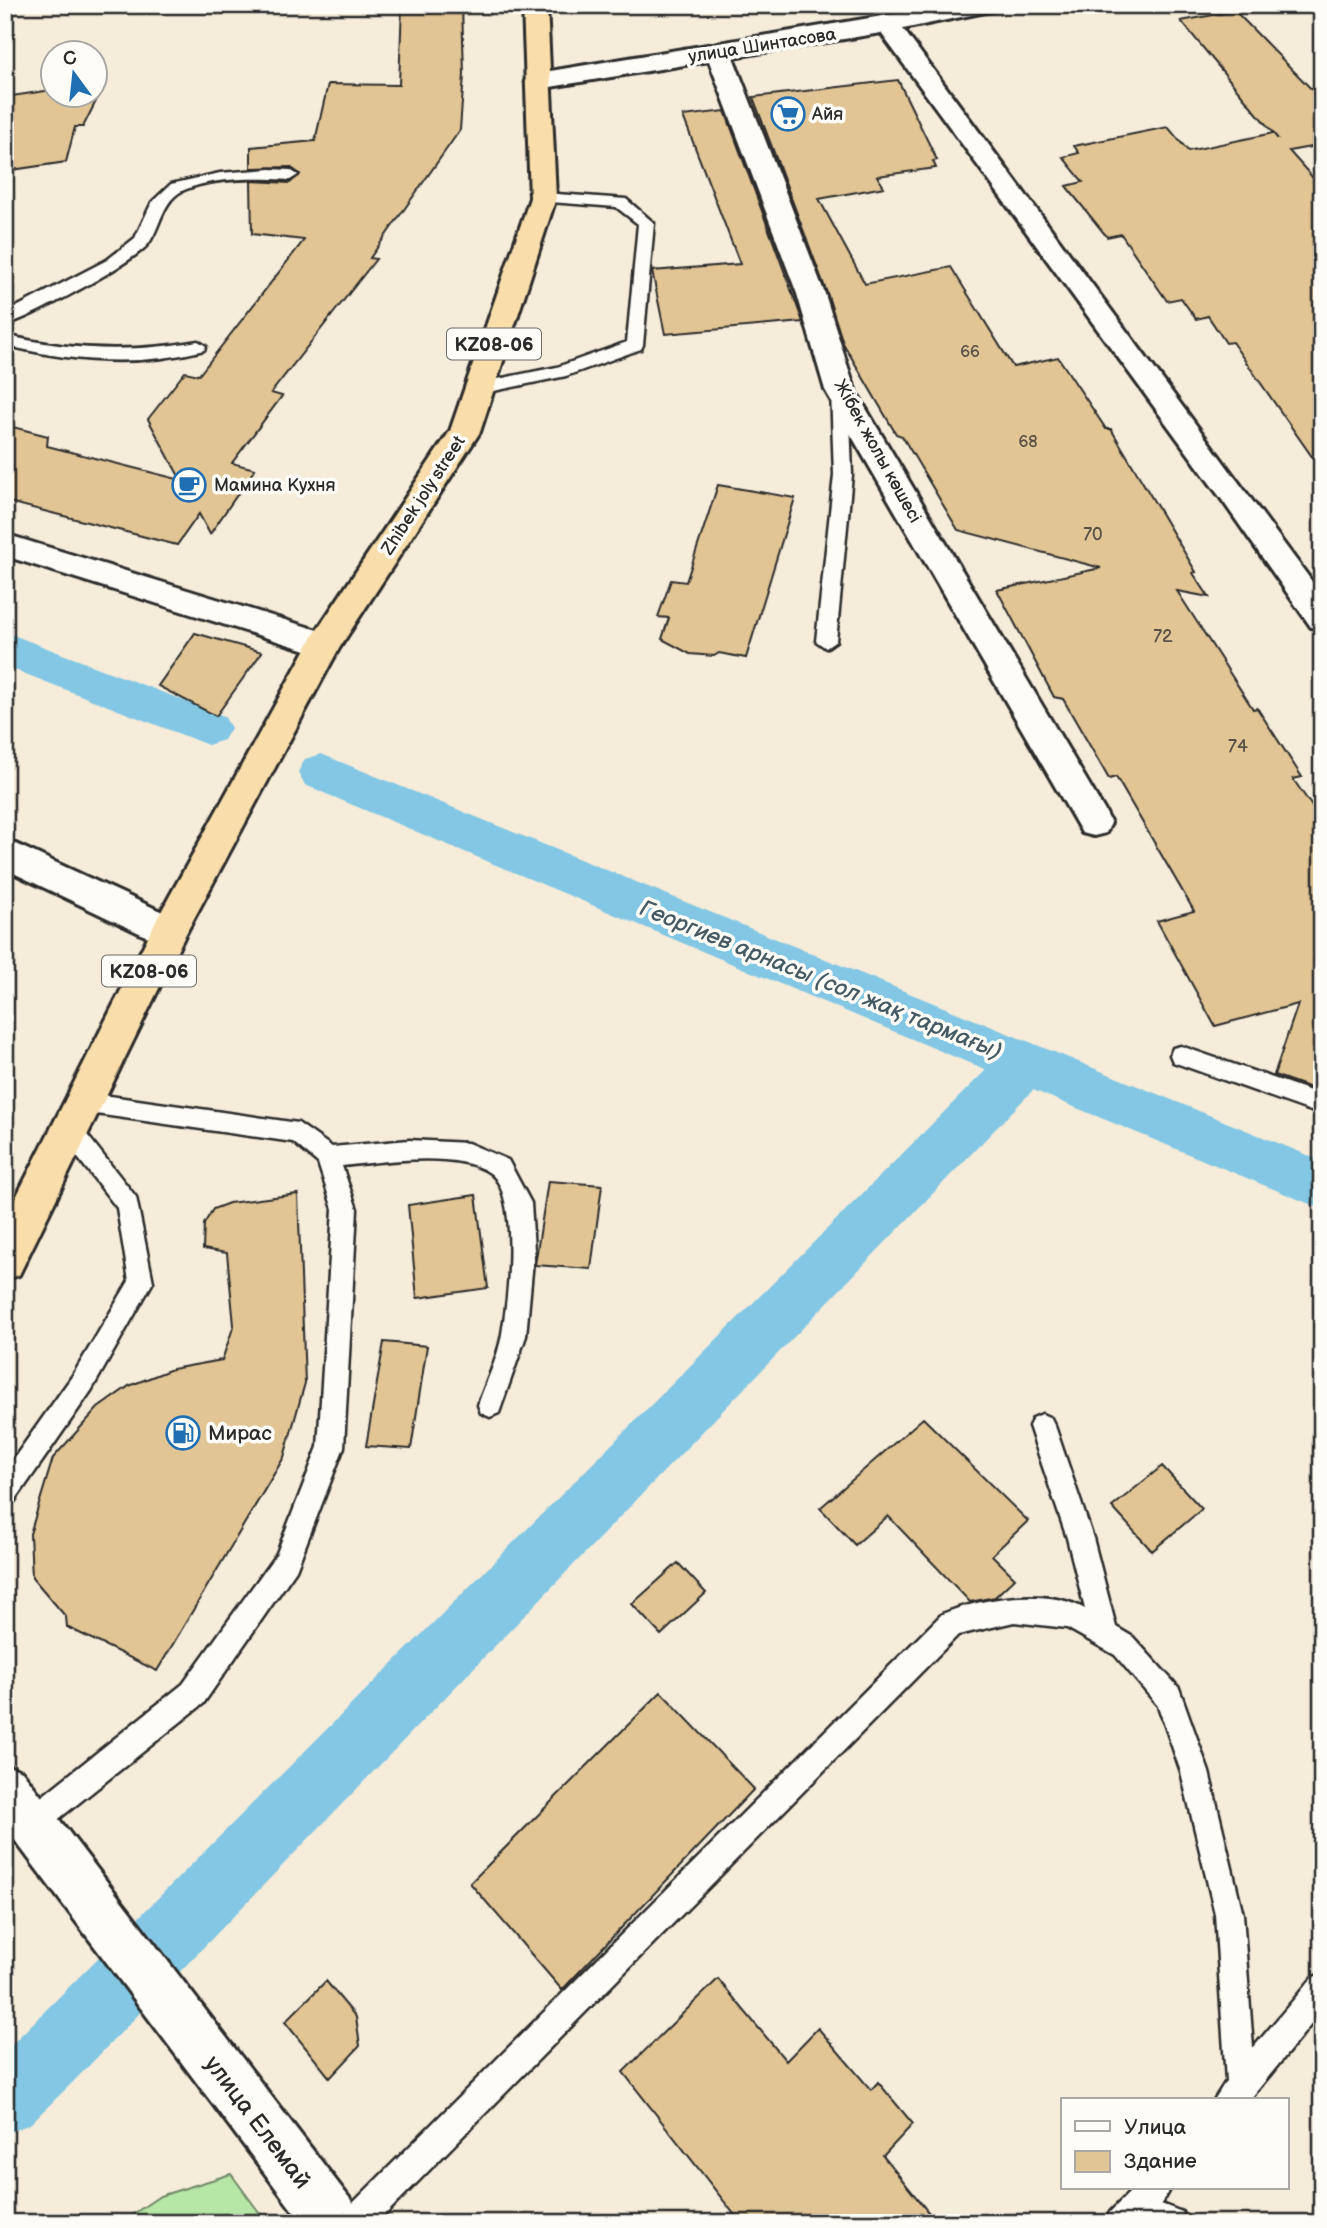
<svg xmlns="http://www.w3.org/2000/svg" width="1327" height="2228" font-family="'Balsamiq Sans',sans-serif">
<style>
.green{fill:#b7e7a6;stroke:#718968;stroke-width:2}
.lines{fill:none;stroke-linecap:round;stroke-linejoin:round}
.canal{fill:#83c7e4;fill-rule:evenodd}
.building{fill:#e1c595;stroke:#2b2b2b;stroke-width:2}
.service-casing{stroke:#2b2b2b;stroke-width:5}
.minor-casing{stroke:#2b2b2b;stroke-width:6}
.tertiary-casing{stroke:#2b2b2b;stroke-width:6}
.trunk-casing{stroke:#2b2b2b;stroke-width:6}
.service{fill:#fdfcf7;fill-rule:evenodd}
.minor{fill:#fdfcf7;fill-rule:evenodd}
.tertiary{fill:#fdfcf7;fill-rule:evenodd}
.trunk{fill:#f9deab;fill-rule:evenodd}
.labels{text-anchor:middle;stroke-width:7;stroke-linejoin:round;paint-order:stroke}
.far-number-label{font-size:16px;fill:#585246}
.far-street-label{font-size:18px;fill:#2b2b2b;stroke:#fdfcf7}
.far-poi-label{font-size:18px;fill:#2b2b2b;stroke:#fdfcf7;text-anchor:start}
.number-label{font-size:18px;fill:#585246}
.shield{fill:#fdfcf7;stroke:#6a6a68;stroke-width:2}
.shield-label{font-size:19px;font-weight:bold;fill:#2b2b2b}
.poi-label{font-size:21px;fill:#2b2b2b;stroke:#fdfcf7;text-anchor:start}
.water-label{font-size:23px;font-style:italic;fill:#455a62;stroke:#fdfcf7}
.near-street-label{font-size:24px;fill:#2b2b2b;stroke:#fdfcf7}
</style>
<rect width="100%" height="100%" fill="#f5ecda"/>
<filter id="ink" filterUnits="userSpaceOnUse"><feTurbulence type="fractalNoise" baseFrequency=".0143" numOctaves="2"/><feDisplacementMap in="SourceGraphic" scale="14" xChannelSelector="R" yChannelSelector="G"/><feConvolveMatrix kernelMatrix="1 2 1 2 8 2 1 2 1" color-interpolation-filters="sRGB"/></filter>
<g filter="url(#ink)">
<!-- green -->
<path class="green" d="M231 2174 267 2223H120L160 2196Z"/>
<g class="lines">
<!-- canal -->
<path class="canal" d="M5 632 224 716 231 728 224 740 208 745 5 666Z
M321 754 1322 1161V1209L1033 1090 74 2081 30 2124 5 2134V2051L986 1070 305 785 298 772 305 759Z"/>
</g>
<!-- building -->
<path class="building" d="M402 5H462L464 74 460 130 370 258 376 259 271 393 282 396 232 463 255 469 210 534 199 514 177 545 5 501V425L48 436 47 446 181 480 148 419 185 372 199 375 304 240 252 234 251 181 290 183 300 174 290 167 251 168V147L315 141 328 84 399 85Z
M1235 11 1322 100V145L1289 151 1322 188V471L1232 342 1226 343 1208 316 1196 319 1181 298 1167 301 1121 234 1107 237 1066 186 1083 182 1063 157 1079 153 1074 146 1168 127 1188 151 1273 133 1278 139 1181 21Z
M898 80 937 160 933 161 936 168 877 176 884 187 819 199 865 284 951 267 1013 367 1058 357 1106 429H1111L1196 572 1193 573 1209 597 1177 591 1253 709 1257 708 1302 777 1293 779 1322 821V1092L1274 1075 1298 1004 1215 1026 1157 921 1194 911 1116 777 1109 779 1063 699 1054 697 997 590 1101 568 958 530 902 436 896 434 843 343 827 293 753 97Z
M105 83 83 127H75L66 162 5 171V97L52 90V94H94V84Z
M725 111 803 322 665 334 652 271 740 264 683 116Z
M718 485 795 498 746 658 719 653 714 656 690 654 662 639 669 618 658 617 671 580 686 582Z
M195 633 262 652 216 716 158 686Z
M548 1181 602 1185 591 1269 535 1265Z
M298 1194 305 1383 284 1457 157 1671 67 1627 66 1617 32 1577 30 1534 53 1458 98 1408 129 1386 172 1369 222 1360 234 1325 227 1253 203 1249 204 1224 213 1209 229 1203Z
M476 1195 488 1288 417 1298 408 1205Z
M384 1342 427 1346 411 1449 366 1446Z
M923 1418 1028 1521 992 1555 1015 1578 995 1597 970 1602 888 1516 855 1545 820 1508Z
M1162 1466 1202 1509 1152 1551 1112 1507Z
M678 1563 706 1593 661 1635 632 1604Z
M661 1692 754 1789 562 1990 470 1883Z
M718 1979 786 2061 818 2028 871 2090 878 2082 913 2124 883 2156 937 2223H741L623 2072Z
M326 1981 356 2017 360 2046 330 2078 285 2022Z"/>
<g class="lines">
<defs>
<path id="service" d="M270 169 290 170 298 175 290 180C258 178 214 177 184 190 162 200 161 226 149 243 135 262 29 319 5 325V313L107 260 135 238 152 202 171 184 220 173Z
M543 193 626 199 654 223 643 345 641 349 566 376 479 394 473 392 470 388 473 384 557 367 627 342 638 224 616 207 537 201 535 198Z
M5 335C70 351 132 353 198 341L206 346 204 350C139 367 70 362 5 345Z
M840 384 849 390 852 475 836 641 826 648 816 641 834 475 831 390Z
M1181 1046 1322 1095V1115L1173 1062 1170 1055 1173 1048Z
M82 1092 298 1123 332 1147 409 1140 468 1143 508 1160 531 1203 534 1250 526 1336 499 1413 490 1417 481 1413 478 1405C486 1382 498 1358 502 1334 508 1300 520 1195 490 1173 457 1150 381 1162 342 1166L357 1209 344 1447 296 1570 203 1704 41 1833 31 1837 21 1833 17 1823 21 1813 183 1684 277 1553 318 1447 333 1209 318 1163 293 1142 82 1112 74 1109 71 1102 74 1095Z
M69 1119 77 1122 136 1197 153 1282 91 1391 14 1502 5 1505V1471L73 1375 129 1281 117 1208 61 1136 58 1129 61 1122Z
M1042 1414 1051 1418 1055 1426 1093 1538 1116 1627 1133 1637 1179 1688 1209 1772 1243 1914 1253 2048 1312 1978 1322 1973V2011L1252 2097 1248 2100H1214L1226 2081 1215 1914 1181 1772 1158 1706 1115 1655 1067 1628 1014 1622 958 1635 377 2223H340L344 2212 942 1614C980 1598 1047 1587 1085 1609L1067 1538 1029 1426 1033 1418Z
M1134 2188H1170L1161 2204 1182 2212 1186 2223H1106L1110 2212Z"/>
<path id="minor" d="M948 5H998L995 10 903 29 1322 595V630L1311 627 1220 497 881 33 733 57 825 294 855 390 1106 813 1111 823 1106 833 1094 836 1082 833 825 390 797 294 709 61 538 89 529 86 525 81 529 76 538 73Z
M5 534 337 636 341 644 337 652 325 656 5 556Z
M5 839 182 921 187 931 182 941 169 946 156 941 5 869Z"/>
<path id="tertiary" d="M5 1765 22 1771 354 2204 361 2223H302L5 1827Z"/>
<path id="trunk" d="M523 5H547L556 198 480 432 338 650 184 937 19 1275 5 1280V1219L156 921 313 636 450 431 530 198Z"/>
</defs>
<!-- service casing -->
<use href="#service" class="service-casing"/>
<!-- minor casing -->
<use href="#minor" class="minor-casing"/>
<!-- tertiary casing -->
<use href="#tertiary" class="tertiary-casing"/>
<!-- trunk casing -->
<use href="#trunk" class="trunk-casing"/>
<!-- service -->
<use href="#service" class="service"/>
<!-- minor -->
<use href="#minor" class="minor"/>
<!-- tertiary -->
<use href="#tertiary" class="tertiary"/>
<!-- trunk -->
<use href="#trunk" class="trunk"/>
</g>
</g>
<!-- icons -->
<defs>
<symbol id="supermarket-ring" viewBox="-11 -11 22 22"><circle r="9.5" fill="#fdfcf7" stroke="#1f6fb2" stroke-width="1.5"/><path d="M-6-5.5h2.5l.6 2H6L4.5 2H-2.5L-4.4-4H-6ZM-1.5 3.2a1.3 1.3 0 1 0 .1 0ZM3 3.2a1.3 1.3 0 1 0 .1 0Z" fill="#1f6fb2"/></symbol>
<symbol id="cafe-ring" viewBox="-11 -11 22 22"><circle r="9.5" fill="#fdfcf7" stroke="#1f6fb2" stroke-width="1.5"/><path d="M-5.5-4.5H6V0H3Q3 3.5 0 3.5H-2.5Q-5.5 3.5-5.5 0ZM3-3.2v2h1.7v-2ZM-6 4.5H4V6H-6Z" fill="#1f6fb2"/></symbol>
<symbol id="fuel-ring" viewBox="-11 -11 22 22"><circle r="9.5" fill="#fdfcf7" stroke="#1f6fb2" stroke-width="1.5"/><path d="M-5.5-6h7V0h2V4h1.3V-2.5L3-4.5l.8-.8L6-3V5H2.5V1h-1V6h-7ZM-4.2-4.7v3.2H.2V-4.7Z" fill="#1f6fb2"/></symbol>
</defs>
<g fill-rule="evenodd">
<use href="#supermarket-ring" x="769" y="95" width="38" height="38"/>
<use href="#cafe-ring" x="170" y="466" width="38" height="38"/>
<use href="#fuel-ring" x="164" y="1414" width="38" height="38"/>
</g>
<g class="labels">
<!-- far-number labels -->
<g class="far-number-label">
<text x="970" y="357">66</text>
<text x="1028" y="447">68</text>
</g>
<!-- far-street labels -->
<g class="far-street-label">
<text transform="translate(762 45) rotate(-9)" y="6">улица Шинтасова</text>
<text transform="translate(878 451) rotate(61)" y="6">Жібек жолы көшесі</text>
<text transform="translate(423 495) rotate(-57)" y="6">Zhibek joly street</text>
</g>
<!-- far-poi labels -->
<g class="far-poi-label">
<text x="812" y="120">Айя</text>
<text x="214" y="491">Мамина Кухня</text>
</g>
<!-- number labels -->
<g class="number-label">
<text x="1093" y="540">70</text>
<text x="1163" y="642">72</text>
<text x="1238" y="752">74</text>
</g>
<!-- shield labels -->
<g class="shield">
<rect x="447" y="328.5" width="94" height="31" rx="5"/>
<rect x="102" y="955.5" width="94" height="31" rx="5"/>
</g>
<g class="shield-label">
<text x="494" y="351">KZ08-06</text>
<text x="149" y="978">KZ08-06</text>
</g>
<!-- poi labels -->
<g class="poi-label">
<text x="208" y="1440">Мирас</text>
</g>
<!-- water labels -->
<g class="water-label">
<text transform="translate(821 979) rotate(22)" y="8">Георгиев арнасы (сол жақ тармағы)</text>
</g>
<!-- near-street labels -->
<g class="near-street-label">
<text transform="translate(258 2122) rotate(53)" y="8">улица Елемай</text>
</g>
</g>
<!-- margin -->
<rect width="1327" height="2228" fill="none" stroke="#fdfcf7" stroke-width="28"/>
<rect x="14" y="14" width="1299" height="2200" fill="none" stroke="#2b2b2b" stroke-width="2.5" filter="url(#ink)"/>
<!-- legend -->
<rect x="1061" y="2098" width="228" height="91" fill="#fdfcf7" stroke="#a9a8a5" stroke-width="2"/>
<rect x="1075" y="2121" width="35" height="10" fill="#fdfcf7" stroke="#a9a8a5" stroke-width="2"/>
<text x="1124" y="2134" font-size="21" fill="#2b2b2b">Улица</text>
<rect x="1075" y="2151" width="35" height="21" fill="#e1c595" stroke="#a9a8a5" stroke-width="2"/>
<text x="1124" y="2168" font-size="21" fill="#2b2b2b">Здание</text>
<!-- north arrow -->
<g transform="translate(74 74) rotate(345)"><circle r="33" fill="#fdfcf7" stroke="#a9a8a5" stroke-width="2"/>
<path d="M0-5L12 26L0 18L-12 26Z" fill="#1f6fb2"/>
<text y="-10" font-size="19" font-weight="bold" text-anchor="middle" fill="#2b2b2b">С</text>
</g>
</svg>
